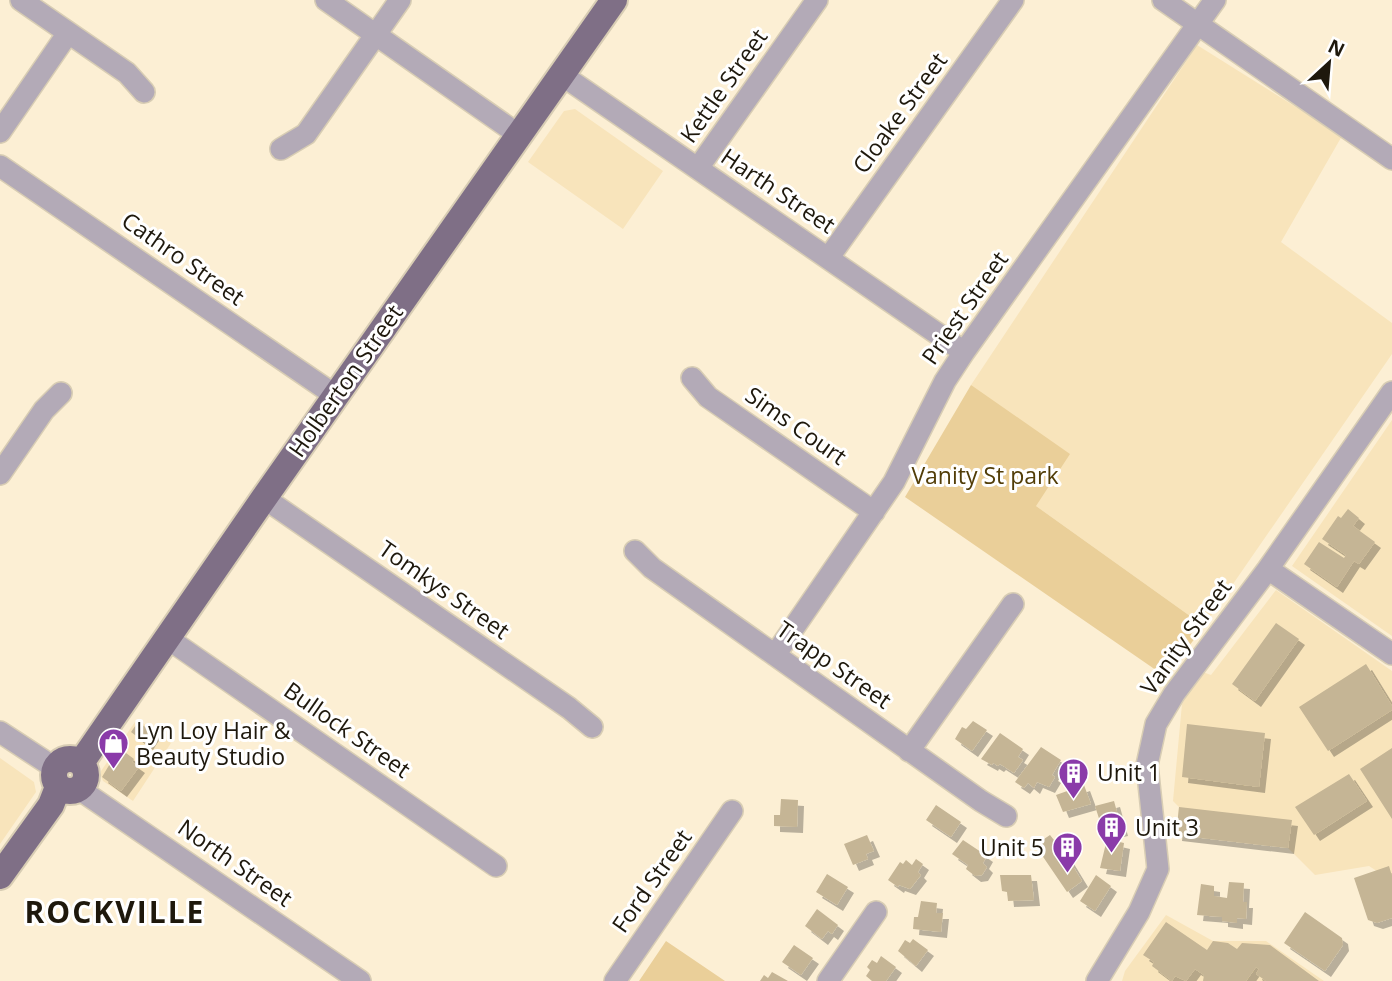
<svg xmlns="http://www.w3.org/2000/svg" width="1392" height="981" font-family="'Open Sans',sans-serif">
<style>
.built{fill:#f8e4bb}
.green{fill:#eacf99}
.building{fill:#c5b595;filter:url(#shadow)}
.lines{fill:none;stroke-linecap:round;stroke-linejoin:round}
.minor-casing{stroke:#d8cdb4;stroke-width:24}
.major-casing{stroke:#d8cdb4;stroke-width:30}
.minor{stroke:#b3aab7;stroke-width:21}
.major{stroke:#7f6f86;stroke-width:26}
.labels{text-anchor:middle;stroke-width:6;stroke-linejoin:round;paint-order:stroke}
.street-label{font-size:23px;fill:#1e180c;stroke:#fff}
.park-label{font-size:23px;fill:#523d07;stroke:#fff}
.poi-label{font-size:23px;fill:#1e180c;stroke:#fff;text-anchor:start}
.district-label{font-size:30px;font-weight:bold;letter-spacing:2px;fill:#1e180c;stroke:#fff}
</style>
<defs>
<filter id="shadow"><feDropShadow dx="6" dy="6" stdDeviation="0" flood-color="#0004"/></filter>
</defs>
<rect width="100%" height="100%" fill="#fcefd4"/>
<!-- built -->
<path class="built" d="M1197 45 1342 136 1281 242 1392 323V354L1204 626 1036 506 971 385Z
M575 109 663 171 623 229 528 162 564 111Z
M1392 420V636L1292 566Z
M1276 590 1392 671V881L1369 866 1315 875 1288 848 1176 835 1179 807 1173 801 1182 704 1200 671 1211 675Z
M137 719 171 743 133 801 103 781 101 776V771Z
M0 758 34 782 36 792 0 844Z
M1166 915 1213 941H1266L1324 981H1122L1125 971Z"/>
<!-- green -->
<path class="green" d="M971 385 1070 454 1036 506 1204 626 1166 677 905 497Z
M666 941 725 981H639Z"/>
<!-- building -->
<path class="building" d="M1348 509 1359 518 1353 526 1375 542 1359 564 1354 561 1337 587 1304 564 1319 542 1344 558 1346 555 1322 539 1338 516 1341 518Z
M1276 623 1299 639 1255 701 1232 684Z
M1366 664 1392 706V710L1328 751 1299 707Z
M973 721 987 730 972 751 955 739 962 727 966 729Z
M138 722 154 733 147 744 131 732Z
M1187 724 1265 733 1259 787 1182 777Z
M1000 733 1023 749 1018 757 1023 760 1014 773 1000 764 998 766 993 763 992 765 981 759Z
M1041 747 1061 760 1052 775 1055 777 1049 787 1037 782 1034 788 1028 783 1024 788 1015 782Z
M1392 748V819L1360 769Z
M122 750 134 759 132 762 139 767 121 791 102 777 117 752 120 753Z
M1349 774 1367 801 1314 835 1295 807Z
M1084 785 1091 804 1063 812 1056 795Z
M781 799 798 800 797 827 774 826V815H780Z
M1114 801 1122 830 1104 834 1095 806Z
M936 805 961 822 951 837 926 820Z
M1179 807 1292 820 1288 848 1176 835Z
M867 835 874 851 866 854 868 859 853 865 844 844Z
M1050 835 1068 858 1082 881 1067 892 1035 845Z
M1107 839 1124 843 1120 871 1100 868Z
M963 840 987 856 983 863 987 867 982 875 975 876 966 869 968 865 952 854Z
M916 859 923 864 918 872 921 875 910 889 899 885 898 887 888 880 900 862 903 864 906 860 912 865Z
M1389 866 1392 876V918L1377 923 1368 920 1354 878Z
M827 874 848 887 837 905 816 892Z
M1000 875H1031L1034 900 1008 901 1007 892 1002 891Z
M1096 875 1111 886 1095 911 1080 901Z
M1229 882 1244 883 1243 902H1247L1246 919 1237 918V923L1222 921V917L1197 915 1201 884 1214 886V896L1227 898Z
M921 901 937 903 936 913H943L941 932 913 929 914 917H918Z
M817 909 838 925 832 934 828 931 822 939 805 926Z
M1305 912 1342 938 1343 945 1325 971 1284 943Z
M1166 922 1207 950 1213 941 1228 943 1237 949 1242 943 1270 945 1319 981H1266L1256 974 1259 969 1256 967 1246 981H1203L1204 975 1195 969 1186 981 1175 976 1172 981 1152 966 1154 962 1143 955Z
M913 939 928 950 916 966 898 951 905 940 910 943Z
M794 945 813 958 801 975 782 962Z
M881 956 896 967 886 981H872L866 976 870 970 867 967 872 960 877 963Z
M772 972 788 981H760L764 975 768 978Z"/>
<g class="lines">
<defs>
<path id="minor" d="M21 0 127 73 144 92
M326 0 519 135
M1163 0 1392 159
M562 75 964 352
M0 132 68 33
M281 149 306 134 400 0
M0 166 336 396
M698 168 817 0
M829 257 1013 0
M692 378 708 397 874 512
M0 474 44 410 61 393
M264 498 569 708 592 727
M635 551 652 568 981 801 1006 816
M1268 569 1392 654
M167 638 496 866
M775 655 894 482 945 381 964 352 1215 0
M0 732 55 768
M909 751 1013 604
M79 789 360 981
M615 981 732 811
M828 981 876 912
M1097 981 1139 912 1158 869 1147 765 1156 724 1174 694 1268 569 1392 392"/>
<path id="major" d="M54 775a16 16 0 1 1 32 0a16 16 0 1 1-32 0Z
M81 763 264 498 614 0
M0 876 51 805 58 787"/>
</defs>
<!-- minor casing -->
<use href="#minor" class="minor-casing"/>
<!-- major casing -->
<use href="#major" class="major-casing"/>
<!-- minor -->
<use href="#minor" class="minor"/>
<!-- major -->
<use href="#major" class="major"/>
</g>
<!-- icons -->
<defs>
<symbol id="shop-pin" viewBox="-11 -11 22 30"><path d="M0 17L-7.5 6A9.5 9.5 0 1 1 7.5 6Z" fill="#8a3aa9" stroke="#fff"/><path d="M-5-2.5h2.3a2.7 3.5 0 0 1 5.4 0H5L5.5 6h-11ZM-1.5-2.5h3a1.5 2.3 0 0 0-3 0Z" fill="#fff"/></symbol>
<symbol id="building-pin" viewBox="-11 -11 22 30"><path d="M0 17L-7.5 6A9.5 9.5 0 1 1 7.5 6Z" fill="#8a3aa9" stroke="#fff"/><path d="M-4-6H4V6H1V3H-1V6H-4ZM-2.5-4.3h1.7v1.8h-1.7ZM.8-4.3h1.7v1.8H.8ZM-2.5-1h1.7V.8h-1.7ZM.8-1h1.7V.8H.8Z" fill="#fff"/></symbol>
</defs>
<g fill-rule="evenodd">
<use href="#shop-pin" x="96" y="726" width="35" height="47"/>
<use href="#building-pin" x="1056" y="756" width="35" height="47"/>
<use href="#building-pin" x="1094" y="810" width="35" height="47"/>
<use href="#building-pin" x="1050" y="830" width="35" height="47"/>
</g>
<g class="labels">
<!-- street labels -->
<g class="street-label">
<text transform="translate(724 86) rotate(-55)" y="8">Kettle Street</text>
<text transform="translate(900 113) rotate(-54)" y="8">Cloake Street</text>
<text transform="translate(778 191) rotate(34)" y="8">Harth Street</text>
<text transform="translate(183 259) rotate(35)" y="8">Cathro Street</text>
<text transform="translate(965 308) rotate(-55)" y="8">Priest Street</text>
<text transform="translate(346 381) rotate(-55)" y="8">Holberton Street</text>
<text transform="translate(796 426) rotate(35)" y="8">Sims Court</text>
<text transform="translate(444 590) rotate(35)" y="8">Tomkys Street</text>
<text transform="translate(1186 637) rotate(-54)" y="8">Vanity Street</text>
<text transform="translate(834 665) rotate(35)" y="8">Trapp Street</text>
<text transform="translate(347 730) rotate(35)" y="8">Bullock Street</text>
<text transform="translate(235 863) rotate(35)" y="8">North Street</text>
<text transform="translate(652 881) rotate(-55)" y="8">Ford Street</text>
</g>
<!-- park labels -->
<g class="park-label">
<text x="985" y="484">Vanity St park</text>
</g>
<!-- poi labels -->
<g class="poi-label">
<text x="136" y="739">Lyn Loy Hair &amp;<tspan x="136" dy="26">Beauty Studio</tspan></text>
<text x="1097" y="781">Unit 1</text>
<text x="1135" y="836">Unit 3</text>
<text x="1044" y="856" text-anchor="end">Unit 5</text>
</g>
<!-- district labels -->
<g class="district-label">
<text x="115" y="923">ROCKVILLE</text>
</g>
</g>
<!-- north arrow -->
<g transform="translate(1329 63) rotate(26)" stroke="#ffffff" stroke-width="5" paint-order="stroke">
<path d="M0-5L12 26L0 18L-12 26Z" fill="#1e180c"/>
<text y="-10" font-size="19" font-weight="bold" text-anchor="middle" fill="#1e180c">N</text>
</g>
</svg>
